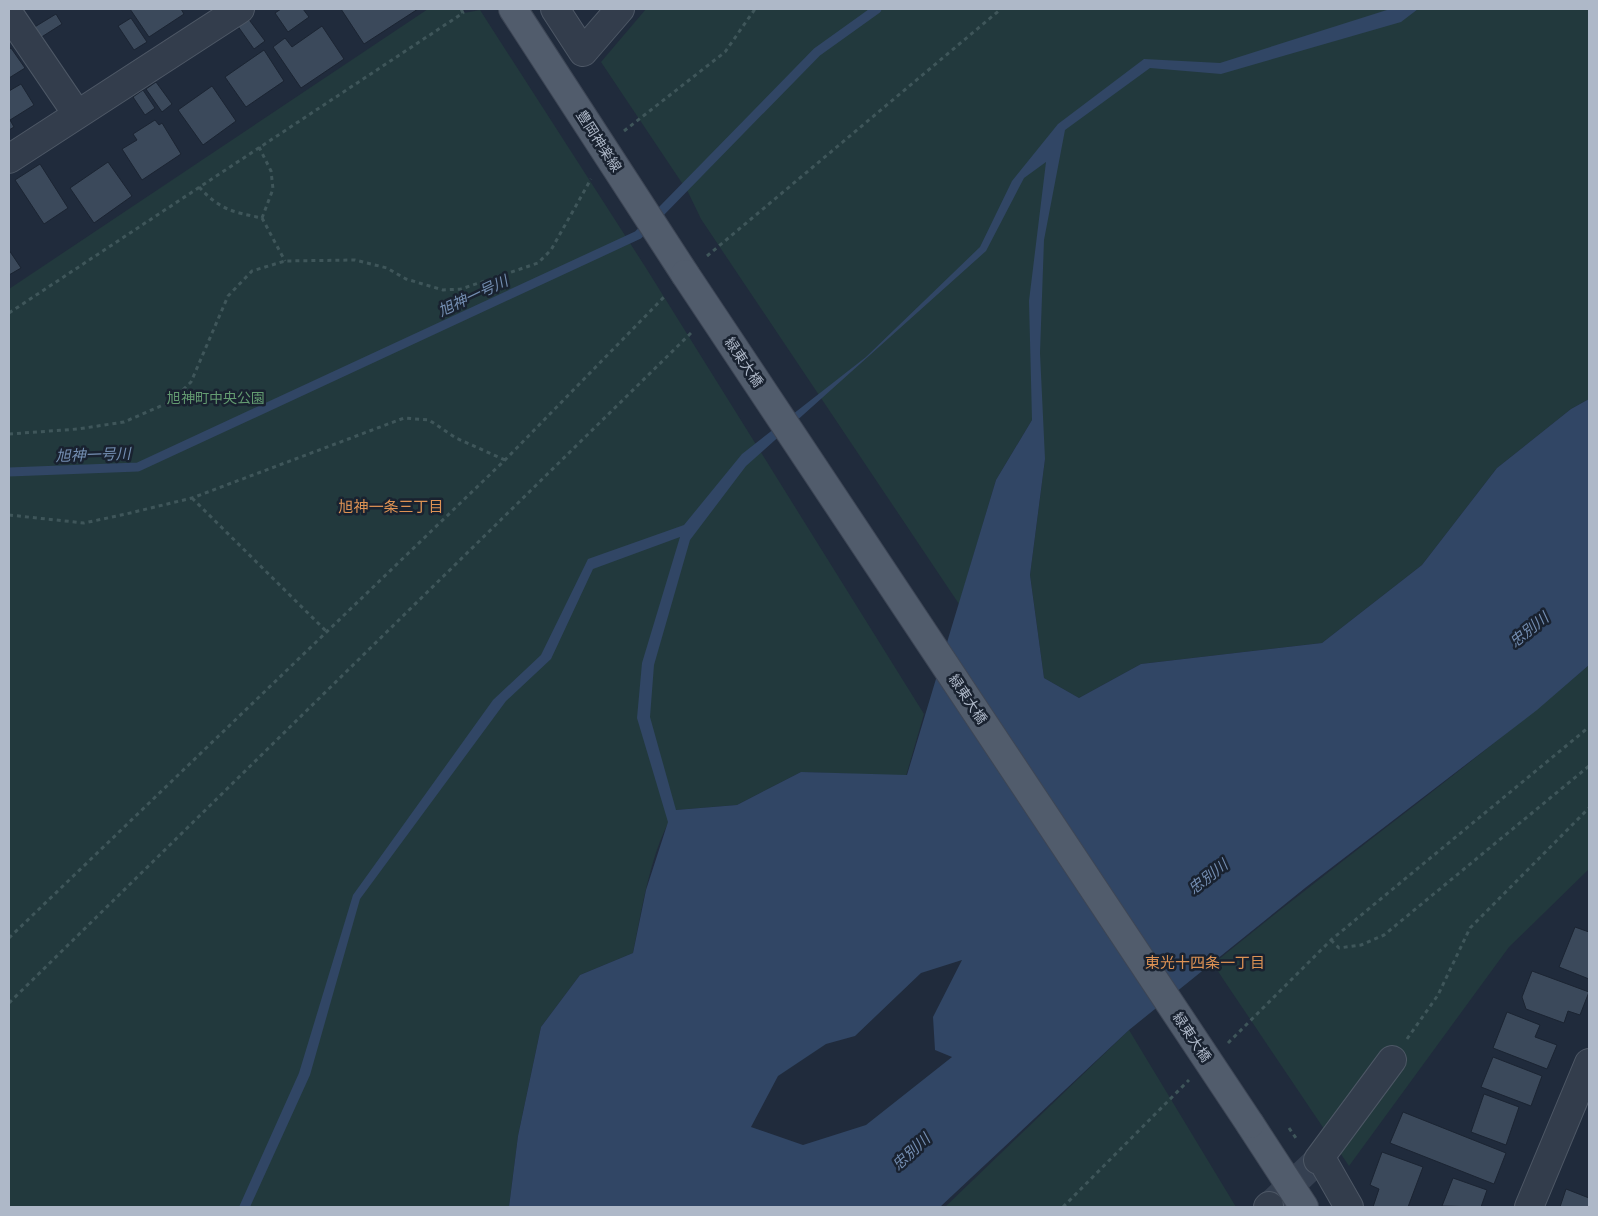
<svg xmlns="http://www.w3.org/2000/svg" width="1598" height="1216" font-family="Overpass,'Noto Sans JP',sans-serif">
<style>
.green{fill:#22393d}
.water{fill:#314665;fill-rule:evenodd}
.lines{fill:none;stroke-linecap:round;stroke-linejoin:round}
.stream{stroke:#314665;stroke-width:9}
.building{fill:#3b495b;stroke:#1b2432}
.minor-tunnel{stroke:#354051;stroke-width:28;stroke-dasharray:28 14;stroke-linecap:butt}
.minor-casing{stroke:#4e5866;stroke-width:30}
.major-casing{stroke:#3d4655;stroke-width:30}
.path{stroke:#3f565a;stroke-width:3;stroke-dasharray:4 4;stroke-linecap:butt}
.minor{stroke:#333d4c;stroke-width:28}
.major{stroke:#515c6c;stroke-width:28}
.major-bridge-casing{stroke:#3d4655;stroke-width:30;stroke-linecap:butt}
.major-bridge{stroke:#515c6c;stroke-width:28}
.labels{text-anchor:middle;stroke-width:5;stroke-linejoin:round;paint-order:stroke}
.street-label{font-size:14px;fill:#aeb8c8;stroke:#192230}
.park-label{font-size:14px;fill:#639b71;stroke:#192230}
.water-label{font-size:15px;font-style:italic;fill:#748eb2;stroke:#192230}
.neighbourhood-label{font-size:15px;fill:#dd9254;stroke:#192230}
</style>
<rect width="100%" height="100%" fill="#202b3c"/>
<!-- green -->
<path class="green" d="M428 9H461L464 13 480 10 646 268 924 714 906 776 801 772 737 805 676 810C651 846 642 910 633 953L580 975 541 1027 518 1136 509 1207H9V289Z
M646 9H1589V399L1571 409 1497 468 1422 565 1322 643 1141 664 1079 698 1044 678 1030 575 1045 459 1032 420 996 480 959 604 701 219 688 192 601 62Z
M1589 665V869L1509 947 1349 1166 1213 964C1336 863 1467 769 1589 665Z
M1129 1030 1236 1207H945Z"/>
<!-- water -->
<path class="water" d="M1390 9H1418L1401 22 1221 74 1150 68 1065 130 1044 240 1040 353 1045 459 1030 575 1044 678 1079 698 1141 664 1322 643 1422 565 1497 468 1571 409 1589 399V665L1537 710 1305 888 1129 1030 940 1207H509L518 1136 541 1027 580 975 633 953 646 890 668 822 637 718 642 663 680 537 593 569 551 659 506 701 360 899 310 1075 250 1207H239L299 1073 353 895 493 700 541 655 588 559 684 525 742 454 866 357 980 247 1012 181 1058 124 1144 59 1220 63ZM1046 162 1029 301 1032 420 996 480 907 775 801 772 737 805 676 810 650 717 654 665 690 540 746 466 986 251 1024 178ZM962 960 933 1017 935 1050 952 1057 866 1125 803 1145 751 1127 778 1076 826 1044 855 1036 921 973Z"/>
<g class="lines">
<!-- stream -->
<path class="stream" d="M9 472 138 467 638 235 817 52 877 9"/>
</g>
<!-- building -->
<path class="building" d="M130 9H181L184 14 149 37Z
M281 9H303L309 17 288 32 275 13Z
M341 9H418L364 44Z
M56 14 62 24 40 38 33 28Z
M247 17 265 41 254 49 237 25Z
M131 18 147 42 134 50 118 26Z
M322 26 344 59 301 88 273 47 285 38 292 47Z
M11 48 25 68 9 78V49Z
M264 50 284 81 246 107 225 77Z
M156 82 172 104 162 112 146 89Z
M21 84 34 105 10 120 14 127 9 130V91Z
M212 86 236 121 203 145 178 110Z
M143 90 155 108 145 115 133 97Z
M155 120 159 125 162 123 181 154 142 180 122 149 137 140 133 134Z
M108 162 132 196 94 223 70 188Z
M40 164 68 208 44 224 15 180Z
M9 250 21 268 9 275Z
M1575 927 1589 932V979L1559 967Z
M1532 971 1589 992 1580 1015 1568 1011 1564 1023 1526 1009 1522 997Z
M1507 1012 1540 1025 1535 1037 1557 1045 1547 1069 1493 1048Z
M1493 1057 1542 1076 1531 1106 1481 1087Z
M1484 1094 1519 1107 1506 1145 1471 1132Z
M1403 1112 1506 1153 1494 1184 1390 1143Z
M1382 1152 1423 1167 1408 1207H1373L1379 1189 1370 1185Z
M1453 1178 1487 1190 1481 1207 1442 1206Z
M1566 1189 1589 1198V1207H1560Z"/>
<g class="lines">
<!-- minor-tunnel -->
<path class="minor-tunnel" d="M1269 1206 1318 1160"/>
<defs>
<path id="minor" d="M555 9 583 52 620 9
M9 14 77 114
M9 159 240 9
M1321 1158 1349 1207
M1318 1160 1392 1060
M1268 1207 1269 1206
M1529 1207 1589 1063"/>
<path id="major" d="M513 9 685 274
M1250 1124 1304 1207"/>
</defs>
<!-- minor casing -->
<use href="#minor" class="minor-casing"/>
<!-- major casing -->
<use href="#major" class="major-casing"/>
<!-- path -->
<path class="path" d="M624 131 725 52 755 9
M199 187C220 210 233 212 262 218L273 189 271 171 259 147
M262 218 285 261
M707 256 1001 9
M9 313 463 13 461 9
M9 434 78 429 124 422 170 402 191 382 228 296 252 271 285 261 355 260 387 268 406 279 443 290 461 289 538 263 551 250 591 179
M192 498 327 632
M9 515 84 523 126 514 192 498 404 418 429 420 456 438 505 460
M9 938 505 460 666 295
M1331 940 1339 948 1361 945 1384 935 1589 766
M9 1003 691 333
M1407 1039 1438 995 1470 928 1589 808
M1228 1043 1331 940 1589 727
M1289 1128 1298 1141
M1063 1207 1189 1080"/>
<!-- minor -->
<use href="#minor" class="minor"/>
<!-- major -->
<use href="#major" class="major"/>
<defs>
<path id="major-bridge" d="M685 274 1250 1124"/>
</defs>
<!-- major-bridge casing -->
<use href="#major-bridge" class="major-bridge-casing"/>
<!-- major-bridge -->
<use href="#major-bridge" class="major-bridge"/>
</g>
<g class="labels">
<!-- street labels -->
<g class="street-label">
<text transform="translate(599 141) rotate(57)" y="5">豊岡神楽線</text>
<text transform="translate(744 362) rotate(56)" y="5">緑東大橋</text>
<text transform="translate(968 699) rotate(56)" y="5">緑東大橋</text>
<text transform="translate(1192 1037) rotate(56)" y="5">緑東大橋</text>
</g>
<!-- park labels -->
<g class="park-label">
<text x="216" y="403">旭神町中央公園</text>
</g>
<!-- water labels -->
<g class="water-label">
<text transform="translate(473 296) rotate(-25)" y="5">旭神一号川</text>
<text transform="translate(93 455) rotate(-2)" y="5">旭神一号川</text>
<text transform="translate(1529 630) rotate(-39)" y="5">忠別川</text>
<text transform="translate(1208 877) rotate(-38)" y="5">忠別川</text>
<text transform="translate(911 1152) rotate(-43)" y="5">忠別川</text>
</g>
<!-- neighbourhood labels -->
<g class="neighbourhood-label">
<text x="391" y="512">旭神一条三丁目</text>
<text x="1205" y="968">東光十四条一丁目</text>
</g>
</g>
<!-- border -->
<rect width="1598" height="1216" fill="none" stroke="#aeb8c8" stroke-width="20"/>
</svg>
